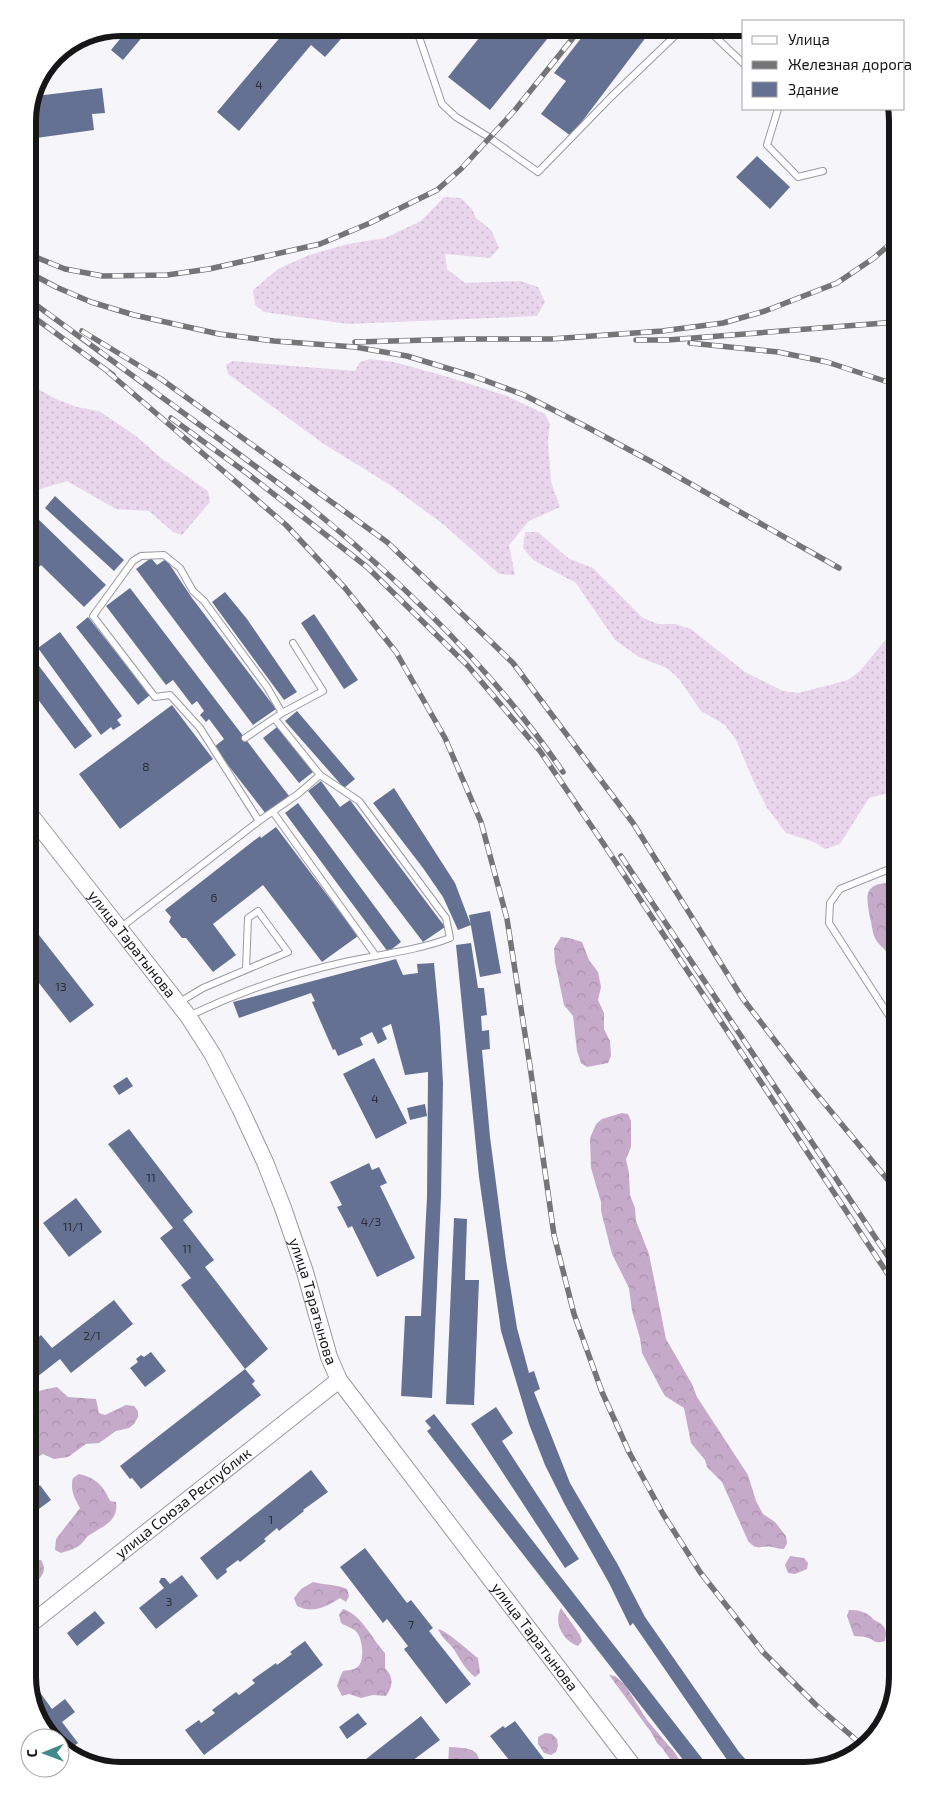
<svg xmlns="http://www.w3.org/2000/svg" width="925" height="1798" font-family="'Exo 2',sans-serif">
<style>
.grass{fill:url(#grass-dots)}
.forest{fill:url(#forest-crowns)}
.building{fill:#647192}
.lines{fill:none;stroke-linecap:round;stroke-linejoin:round}
.service-casing{stroke:#9a9a9e;stroke-width:8}
.tertiary-casing{stroke:#9a9a9e;stroke-width:18}
.service{stroke:#fff;stroke-width:6}
.tertiary{stroke:#fff;stroke-width:16}
.rail-casing{stroke:#757578;stroke-width:5.5}
.rail{stroke:#fff;stroke-width:4;stroke-dasharray:11;stroke-linecap:butt}
.labels{text-anchor:middle;stroke-width:4;stroke-linejoin:round;paint-order:stroke}
.number-label{font-size:12px;fill:#2a2d36}
.street-label{font-size:15px;fill:#161617;stroke:#fff}
.rim{fill:none;stroke:#161617;stroke-width:6}
</style>
<defs>
<pattern id="grass-dots" width="8" height="8" patternUnits="userSpaceOnUse" patternTransform="scale(1.25)"><rect width="8" height="8" fill="#e9d5ec"/><path d="M2 2h.1M6 6h.1" fill="none" stroke="#c7b6ca" stroke-width="1.8" stroke-linecap="round"/></pattern>
<pattern id="forest-crowns" width="20" height="18" patternUnits="userSpaceOnUse" patternTransform="scale(1.25)"><rect width="20" height="18" fill="#c6aaca"/><path d="M2 6a3 3 0 1 1 6 0M12 15a3 3 0 1 1 6 0" fill="none" stroke="#a992ad"/></pattern>
</defs>
<rect width="100%" height="100%" fill="#f6f6fa"/>
<!-- grass -->
<path class="grass" d="M444 197 461 198 472 209 476 218 491 230 499 248 490 258 445 254 447 269 465 283 520 281 538 287 545 302 537 316 348 324 264 312 255 305 253 290 278 269 309 255 348 244 385 238 421 221Z
M370 359 394 362 448 377 507 396 545 414 550 424 548 441 551 482 560 507 529 521 509 545 515 575 499 574 444 525 390 485 324 444 228 374 226 365 233 361 355 371 360 362Z
M28 379 36 388 58 400 77 407 99 411 136 436 161 458 208 491 210 502 182 535 173 532 149 511 116 509 67 481 37 490 28 485Z
M525 532H538L568 558 593 568 643 618 658 624H675L691 629 745 672 783 691 798 693 848 680 860 671 887 638 897 634V791L869 798 840 844 825 849 814 842 786 833 767 808 754 782 736 740 725 725 701 711 679 679 667 668 639 657 615 640 576 583 533 560 523 548Z"/>
<!-- forest -->
<path class="forest" d="M886 883 897 894V974C893 968 893 962 889 956 886 949 878 945 875 938 872 932 872 924 870 918 867 900 862 885 886 883Z
M561 937 569 938 582 942 589 960 598 972 601 987 598 1000 604 1013V1029L610 1041 611 1056 608 1063 587 1067 581 1063 577 1051 573 1016 564 1005 555 962 554 948Z
M622 1113 628 1114 631 1121V1147L626 1159 629 1173 630 1195 635 1208 636 1221 649 1254 666 1339 692 1384 697 1397 748 1475 756 1501 763 1514 775 1522 786 1536 787 1543 784 1549C779 1549 777 1548 772 1547 760 1545 758 1552 748 1541L722 1482 707 1467 705 1460 691 1443 684 1408 665 1396 662 1391 642 1353 640 1338 632 1311 629 1288 612 1254 601 1211V1202L591 1168 590 1138 596 1124 602 1119Z
M57 1387 68 1397 96 1399 99 1413 105 1415 126 1405 134 1406 138 1411V1417L134 1424 129 1428 116 1431 99 1443 86 1444 68 1457 54 1459 43 1454 30 1461 28 1460V1418L36 1393 42 1390Z
M79 1474C95 1477 104 1486 110 1501L116 1502C119 1520 104 1526 91 1534 86 1536 84 1542 80 1545 75 1549 67 1551 61 1553L55 1550 56 1539 80 1508C74 1497 70 1490 73 1478Z
M790 1556 804 1558 808 1563 807 1569 795 1574 788 1573 785 1565Z
M33 1560H41C50 1575 36 1580 28 1590V1562Z
M313 1582C324 1585 336 1584 347 1589L349 1596 346 1602 340 1598C326 1607 313 1614 297 1606L294 1598 301 1589Z
M561 1608 580 1635 582 1641 578 1646C563 1641 553 1623 561 1608Z
M343 1609C362 1615 371 1638 385 1653V1668C394 1677 393 1686 386 1696L373 1695 361 1698 349 1694 342 1696 337 1686 340 1677 343 1671C347 1670 353 1670 356 1668 365 1664 363 1642 358 1634 355 1628 347 1627 341 1623L339 1615Z
M849 1610C857 1610 864 1611 870 1616 873 1618 872 1619 876 1621 886 1626 887 1630 885 1641 875 1644 876 1641 868 1638 865 1636 858 1637 854 1636L847 1616Z
M438 1629C449 1632 467 1650 478 1658L480 1673 475 1677C464 1668 462 1662 455 1651 449 1642 443 1640 438 1629Z
M897 1652 896 1682 886 1660 890 1653Z
M609 1675 615 1676 625 1685 647 1720 675 1753 686 1770H678L662 1748 657 1743 651 1732Z
M545 1733 552 1734 557 1739 558 1746 556 1752 551 1755 544 1753 538 1744V1737Z
M449 1747C466 1748 484 1747 478 1770H450L448 1766Z"/>
<!-- building -->
<path class="building" d="M129 28H135L144 35 123 60 111 50Z
M288 28H345L348 31 325 57 311 45 239 131 217 112Z
M487 28H556L490 110 448 77Z
M589 28H653L571 136 541 114 566 81 554 73Z
M102 88 105 113 92 114 94 130 29 139 28 116 36 96Z
M757 156 790 187 770 209 736 177Z
M55 496 124 560 114 571 45 508Z
M32 513 106 585 84 607 41 565 37 569 28 560V517Z
M151 558 157 565 166 559 192 598 276 709 253 725 136 569Z
M130 588 289 796 266 814 214 747 224 739 209 719 206 722 200 715 204 711 197 701 192 705 173 680 166 685 106 606Z
M225 592 247 619 297 692 284 700 212 602Z
M314 614 358 680 344 689 301 623Z
M88 617 150 695 138 705 76 627Z
M60 632 122 716 117 720 121 725 113 730 111 727 101 735 38 648Z
M39 666 92 736 75 749 28 686V675Z
M172 705 213 759 120 829 79 774Z
M297 711 355 779 344 788 285 721Z
M277 727 313 772 299 783 263 738Z
M321 781 340 807 350 800 445 927 423 942 308 791Z
M394 788 455 883 471 925 458 930 443 897 423 868 373 803Z
M298 803 401 942 388 952 285 813Z
M276 827 358 936 322 962 263 885 213 924 236 955 213 972 186 938H182L169 922 171 917 165 910 260 836 261 838Z
M490 911 501 973 480 977 469 915Z
M28 921 94 1005 70 1023 28 969Z
M471 943 478 988H484L487 1015 481 1016 482 1031 489 1030 490 1049 482 1050 490 1137 506 1260 517 1328 529 1373 534 1371 540 1389 534 1392 570 1483 618 1565 645 1617 739 1752 755 1770H734L633 1623 630 1626 609 1583 565 1505 545 1465 529 1424 501 1331 479 1177 456 945Z
M396 959 403 975 418 973 417 964 434 963 440 1027 443 1083 441 1196 432 1398 401 1396 405 1316H421L427 1197 428 1072 405 1075 391 1024 382 1028 387 1039 378 1044 372 1032 360 1038 363 1045 338 1056 335 1049 333 1050 312 1002 315 1001 311 993 239 1018 233 1002Z
M374 1058 407 1123 376 1139 343 1074Z
M127 1077 133 1086 119 1095 113 1086Z
M425 1104 427 1116 410 1120 407 1108Z
M129 1129 193 1212 183 1220 214 1260 205 1267 268 1349 245 1369 181 1285 191 1278 160 1238 173 1228 108 1144Z
M369 1163 372 1170 379 1167 387 1183 380 1186 415 1258 377 1277 352 1226 348 1228 343 1218 337 1207 342 1205 330 1182Z
M76 1198 102 1232 69 1257 43 1223Z
M454 1218 467 1219 465 1280H479L474 1405 446 1404Z
M114 1300 133 1324 71 1373 60 1359 28 1384V1346L41 1335 52 1348Z
M151 1352 166 1371 145 1387 130 1368 138 1362 136 1359 141 1355 144 1357Z
M245 1369 255 1381 252 1384 261 1395 141 1489 132 1478 130 1479 120 1466Z
M496 1407 513 1433 502 1441 579 1559 565 1568 471 1424Z
M434 1414 711 1770H691L427 1431 431 1428 425 1421Z
M311 1470 328 1492 303 1510 304 1511 279 1531 277 1528 264 1539 266 1541 240 1562 238 1560 226 1569 227 1572 217 1580 200 1558Z
M29 1480 35 1489 40 1485 51 1500 28 1517V1481Z
M365 1548 407 1603 411 1600 433 1628 429 1631 471 1684 446 1704 404 1649 408 1646 387 1619 383 1623 340 1567Z
M182 1575 198 1596 156 1629 139 1608 164 1588 159 1582 161 1578H165L170 1584Z
M95 1611 105 1623 77 1646 67 1633Z
M305 1641 323 1665 204 1755 185 1730 199 1720 201 1723 215 1713 212 1710 236 1692 239 1695 255 1683 252 1680 276 1663 277 1665 292 1654 290 1652Z
M39 1691 52 1709 65 1699 75 1712 62 1722 78 1743 66 1752 60 1745V1738H54L35 1712 32 1697Z
M358 1713 367 1724 347 1739 339 1727Z
M421 1716 440 1740 400 1770H352Z
M515 1721 547 1763 545 1764 550 1770H517L490 1736 503 1726 505 1728Z"/>
<g class="lines">
<defs>
<path id="service" d="M416 28 442 104 456 117 487 136 538 172 611 97 683 28
M706 28 744 64
M778 109 767 145 798 177 823 171
M245 738 282 713 323 691 293 643
M273 812 376 956
M259 821 200 728 170 695 155 697 93 616 133 561 141 556 164 555 180 568 193 591 204 601 267 687 282 713
M892 868 897 857
M120 928 259 821 298 794 320 775
M178 1003 203 988 288 952 258 911 248 918 246 969
M189 1016C239 992 290 974 345 962 380 954 416 951 450 938L446 918 359 801 320 775 275 719
M897 1028 829 923 830 903 840 889 892 868 897 876"/>
<g id="tertiary">
<path id="s1" d="M28 812 188 1016 213 1055 240 1108 265 1162 283 1208 305 1272 329 1357 339 1380 636 1770"/>
<path id="s2" d="M28 1626 339 1380"/>
</g>
</defs>
<!-- service casing -->
<use href="#service" class="service-casing"/>
<!-- tertiary casing -->
<use href="#tertiary" class="tertiary-casing"/>
<!-- service -->
<use href="#service" class="service"/>
<!-- tertiary -->
<use href="#tertiary" class="tertiary"/>
<defs>
<path id="rail" d="M28 254 65 269 103 276 167 275 209 269 320 244 370 223 437 190 461 169 515 110 581 28
M28 272 56 287 91 302 134 315 219 334 274 341 355 347 407 356 473 376 524 395 583 425 652 462 839 568
M28 299C93 346 158 394 223 442 258 469 295 494 328 522 416 595 499 678 563 772
M28 313 113 375
M82 331 161 379 387 542 513 663 633 823 743 999 810 1086 897 1191
M636 340H668L897 322
M355 342 466 339H551L662 331 723 323 765 311 837 283 874 258 897 238
M690 343 778 352 827 362 897 385
M108 372 286 525 345 588 396 652 445 738 481 822 507 919 530 1066 554 1235 574 1314 602 1392 629 1452 663 1514 700 1572 763 1652 816 1705 862 1745
M171 418 248 474 367 567 468 666 540 751 603 843 897 1288
M621 856 897 1270"/>
</defs>
<!-- rail casing -->
<use href="#rail" class="rail-casing"/>
<!-- rail -->
<use href="#rail" class="rail"/>
</g>
<g class="labels">
<!-- number labels -->
<g class="number-label">
<text x="259" y="89">4</text>
<text x="146" y="771">8</text>
<text x="214" y="902">6</text>
<text x="61" y="991">13</text>
<text x="375" y="1103">4</text>
<text x="151" y="1182">11</text>
<text x="371" y="1226">4/3</text>
<text x="73" y="1231">11/1</text>
<text x="187" y="1253">11</text>
<text x="92" y="1340">2/1</text>
<text x="271" y="1524">1</text>
<text x="169" y="1606">3</text>
<text x="411" y="1629">7</text>
</g>
<!-- street labels -->
<g class="street-label">
<text dy="5" stroke="none"><textPath href="#s1" startOffset="168">улица Таратынова</textPath></text>
<text dy="5" stroke="none"><textPath href="#s1" startOffset="572">улица Таратынова</textPath></text>
<text dy="5" stroke="none"><textPath href="#s2" startOffset="198">улица Союза Республик</textPath></text>
<text dy="5" stroke="none"><textPath href="#s1" startOffset="978">улица Таратынова</textPath></text>
</g>
</g>
<!-- crop -->
<path d="M0 0H925V1798H0ZM121 36H804A85 85 0 0 1 889 121V1677A85 85 0 0 1 804 1762H121A85 85 0 0 1 36 1677V121A85 85 0 0 1 121 36Z" fill="#fff" fill-rule="evenodd"/>
<path class="rim" d="M121 36H804A85 85 0 0 1 889 121V1677A85 85 0 0 1 804 1762H121A85 85 0 0 1 36 1677V121A85 85 0 0 1 121 36Z"/>
<!-- legend -->
<rect x="742" y="20" width="162" height="90" fill="#ffffff" stroke="#a2a2a2"/>
<rect x="752" y="36" width="25" height="8" fill="#ffffff" stroke="#a2a2a2"/>
<text x="788" y="45" font-size="15" fill="#161617">Улица</text>
<rect x="752" y="61" width="25" height="8" fill="#757578" stroke="#a2a2a2"/>
<text x="788" y="70" font-size="15" fill="#161617">Железная дорога</text>
<rect x="752" y="82" width="25" height="15" fill="#647192" stroke="#a2a2a2"/>
<text x="788" y="95" font-size="15" fill="#161617">Здание</text>
<!-- north arrow -->
<g transform="translate(45 1753) rotate(269)"><circle r="24" fill="#ffffff" stroke="#a2a2a2"/>
<path d="M0-4L9 19L0 12L-9 19Z" fill="#428a8a"/>
<text y="-8" font-size="14" font-weight="bold" text-anchor="middle" fill="#161617">С</text>
</g>
</svg>
